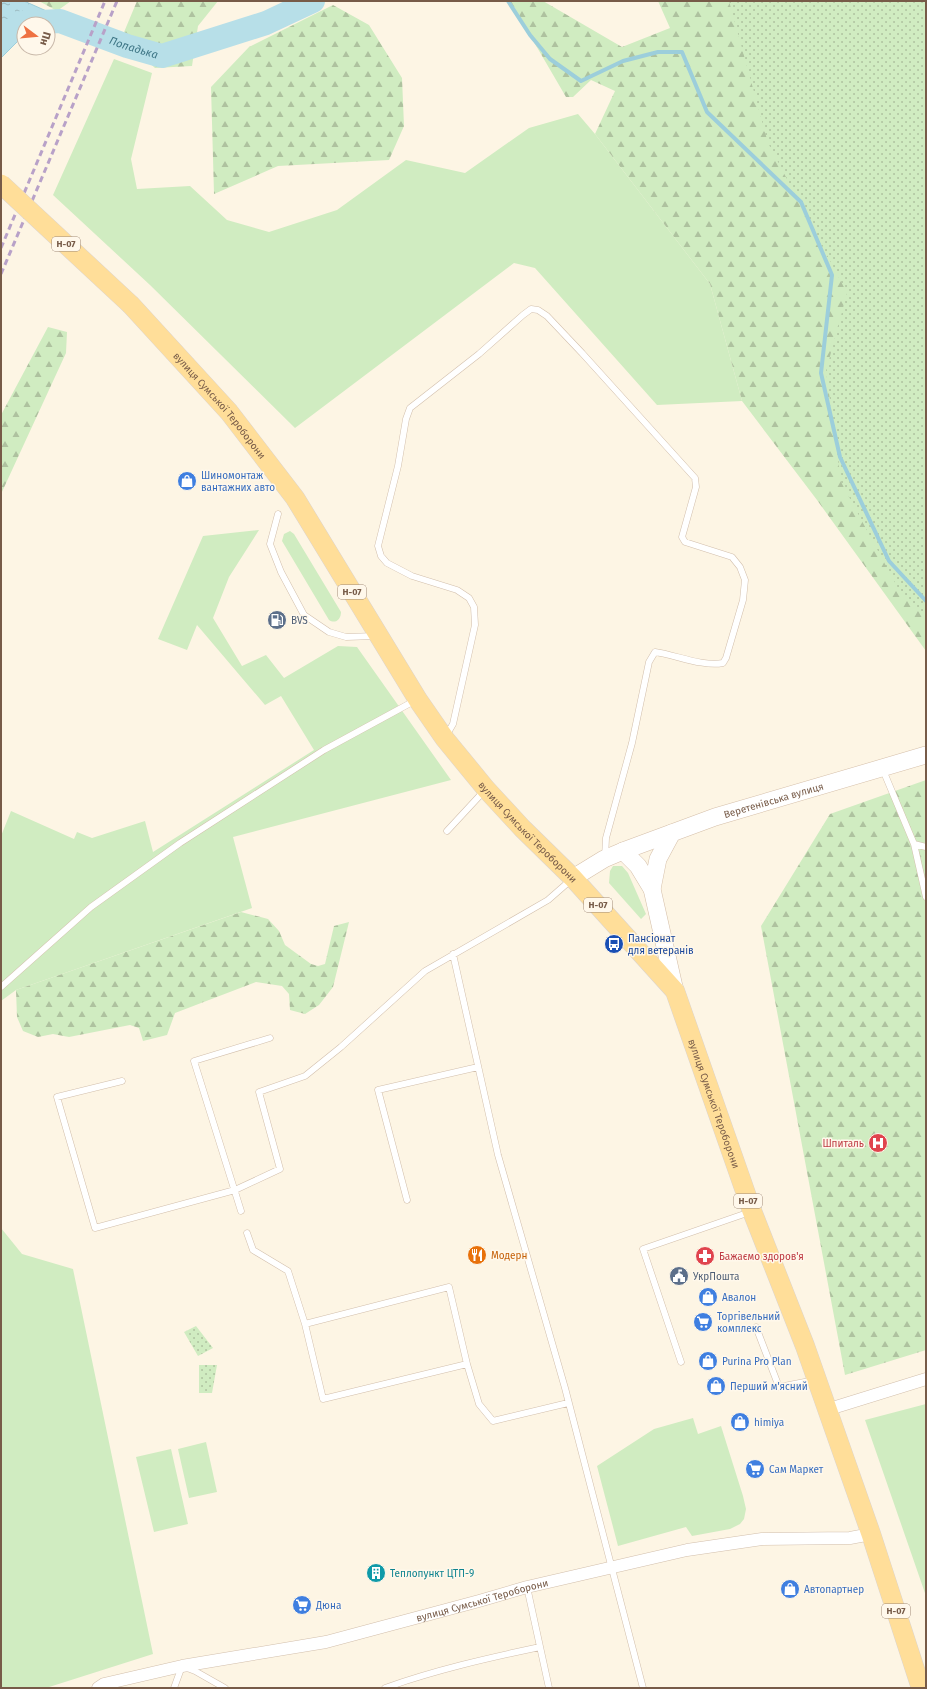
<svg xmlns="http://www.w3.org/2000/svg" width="927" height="1689" font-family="'Fira Sans',sans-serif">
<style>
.green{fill:#d0ecc1}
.forest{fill:url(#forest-firs)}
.park{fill:url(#park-dots)}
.water{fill:url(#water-ripples);stroke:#9ccedb}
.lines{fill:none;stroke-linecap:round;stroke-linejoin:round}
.stream{stroke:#9ccedb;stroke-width:4}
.river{stroke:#b7dfe8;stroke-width:24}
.lane-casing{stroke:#d2bfac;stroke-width:7}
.street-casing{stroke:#d2bfac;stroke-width:13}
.secondary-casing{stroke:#d5bfa9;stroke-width:18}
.primary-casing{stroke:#dcd4cf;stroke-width:20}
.lane{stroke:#fff;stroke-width:6}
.street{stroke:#fff;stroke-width:12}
.secondary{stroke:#fff;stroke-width:17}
.primary{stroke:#ffde99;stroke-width:19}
.rail{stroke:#b8a1c8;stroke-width:3;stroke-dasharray:6 4;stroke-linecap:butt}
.primary-bridge-casing{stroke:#dcd4cf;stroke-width:20;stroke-linecap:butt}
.primary-bridge{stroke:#ffde99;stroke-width:19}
.labels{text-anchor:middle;stroke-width:3;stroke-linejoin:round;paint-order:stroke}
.shield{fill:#fff8eb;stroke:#a08a79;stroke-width:1}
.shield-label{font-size:9px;font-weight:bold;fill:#775b48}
.street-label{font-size:10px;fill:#775b48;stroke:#fff8eb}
.shop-label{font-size:10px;fill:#366cbe;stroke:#fff8eb;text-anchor:start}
.service-label{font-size:10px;fill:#4e5e75;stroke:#fff8eb;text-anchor:start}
.transit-label{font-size:10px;fill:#164399;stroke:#fff8eb;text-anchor:start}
.health-label{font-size:10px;fill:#be3a42;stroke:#fff8eb;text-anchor:end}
.food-label{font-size:10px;fill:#c56008;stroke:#fff8eb;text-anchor:start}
.culture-label{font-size:10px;fill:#0d838f;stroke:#fff8eb;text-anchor:start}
.water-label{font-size:11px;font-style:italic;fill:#3d7585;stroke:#fff8eb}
</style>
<defs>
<pattern id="forest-firs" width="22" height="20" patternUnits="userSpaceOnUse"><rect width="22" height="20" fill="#d0ecc1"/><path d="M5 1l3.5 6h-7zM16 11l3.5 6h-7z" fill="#aec29f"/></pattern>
<pattern id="park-dots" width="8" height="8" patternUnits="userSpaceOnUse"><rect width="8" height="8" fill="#d0ecc1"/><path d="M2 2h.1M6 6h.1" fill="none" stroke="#aec29f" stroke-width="1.8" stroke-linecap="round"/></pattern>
<pattern id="water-ripples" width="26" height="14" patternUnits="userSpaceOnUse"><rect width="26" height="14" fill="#b7dfe8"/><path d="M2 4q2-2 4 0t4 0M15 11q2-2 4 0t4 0" fill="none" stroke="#9ab8be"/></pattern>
</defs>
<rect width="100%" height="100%" fill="#fdf5e4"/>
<!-- green -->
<path class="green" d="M114 59 152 73 131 159 137 189 190 186 227 220 269 232 337 210 406 160 465 173 529 128 578 114 595 134 710 284 742 401 657 405 535 268 514 263 295 428 150 285 53 195Z
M259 530 229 577 213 618 242 666 266 655 284 678 338 646 357 647 451 780 233 837 252 908 16 990 1 1001V836L11 811 74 839 77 832 92 838 145 821 153 852 314 750 281 696 265 705 197 625 187 650 158 639 203 536Z
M290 531 294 534 341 612C341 620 335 624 329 620L282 541 284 534Z
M613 866H622L628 873 646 914 641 919 609 883 610 871Z
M1 1228 22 1254 73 1269 153 1654 46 1688H1Z
M926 1404V1596L865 1420Z
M693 1418 698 1434 721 1426 743 1496 746 1509 744 1519 740 1524 730 1529 692 1536 686 1527 618 1546 597 1466 654 1429Z
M206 1442 217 1492 189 1498 178 1449Z
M171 1449 188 1524 154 1532 136 1457Z"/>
<!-- forest -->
<path class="forest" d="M39 1H71L57 11Z
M137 1H218L198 26 192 66 155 68 122 37Z
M510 1H543L622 47 670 28 658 1H850L926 411V651L817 500 742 401 710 284 595 134 615 91 591 80 573 97H566Z
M333 5 369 25 402 78 404 126 389 160 278 166 214 194 211 87 249 47Z
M48 327 67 332 66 353 1 494V415Z
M926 780V1350L845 1375 761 926 830 814Z
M241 912 268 919 279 931 285 945 311 964 318 966 325 964 334 926 349 922 333 987 319 1005 305 1014 290 1010 289 994 282 986 256 982 175 1013 167 1035 143 1041 139 1028 130 1025 69 1037 53 1034 38 1037 23 1031 17 1017 16 990Z"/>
<!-- park -->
<path class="park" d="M729 1H926V619L900 592 841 482 826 371 847 293 768 143Z
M196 1326 213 1348 198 1356 184 1332Z
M199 1365H217L212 1393H199Z"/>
<!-- water -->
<path class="water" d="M1 1H24L51 13 60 21 57 28 48 37V24H24V35L1 58Z"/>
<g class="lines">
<!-- stream -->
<path class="stream" d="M508 1 530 35 550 59 581 81 623 61 658 52H682L707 112 801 202 832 275 821 373 840 457 889 561 926 601"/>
<!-- river -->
<path class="river" id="s1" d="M1 39 21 23 60 21 127 46 162 56 266 23 313 1"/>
<defs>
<path id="lane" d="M278 514 270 544 281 572 304 615 329 632 346 637 375 636
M446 736 453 724 475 625 474 607 469 598 457 590 412 576 387 563 381 556 378 546 398 466 406 419 410 408 479 354 523 315 531 309 538 310 547 316 582 353 695 478 696 487 682 537 685 542 732 557 740 567 745 580 743 600 726 658 723 663C703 667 676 655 655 652L649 662 632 743 606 838 605 858
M883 770 914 844 926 847
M447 831 485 790
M914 844 926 897
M453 954 498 1155 565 1388 643 1688
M1 987 91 907 180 843 324 750 416 700
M122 1081 57 1097 95 1228 235 1190 280 1169 259 1092 305 1076 341 1047 425 971 548 900 572 879
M407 1200 378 1090 478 1067
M241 1211 194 1061 270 1038
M247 1233 253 1250 288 1271 305 1324 323 1399 467 1364 479 1404 493 1421 568 1403
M305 1324 449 1287 467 1364
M756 1327 779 1387 815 1380
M681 1362 643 1249 750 1212
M527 1587 549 1688
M174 1688 182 1666 195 1671 225 1688
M385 1688C435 1670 488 1658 540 1647"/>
<g id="street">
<path d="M826 1410 926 1379"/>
<path id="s2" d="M98 1688 104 1684 182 1666 326 1642 479 1601 527 1587 687 1550 762 1539 850 1538 871 1534"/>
</g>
<g id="secondary">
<path d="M623 851 638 866 652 889 675 991"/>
<path id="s3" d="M573 878 604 859 623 851 715 817 926 755"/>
<path d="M652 889 658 859 672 833"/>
</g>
<g id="primary">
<path id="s4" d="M131 305 229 412 295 498 418 700 445 739 486 789 522 828 573 878 675 991 752 1211 805 1346 871 1534 921 1688"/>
</g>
</defs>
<!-- lane casing -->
<use href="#lane" class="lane-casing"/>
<!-- street casing -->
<use href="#street" class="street-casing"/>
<!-- secondary casing -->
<use href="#secondary" class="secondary-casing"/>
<!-- primary casing -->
<use href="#primary" class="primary-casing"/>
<!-- lane -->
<use href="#lane" class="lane"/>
<!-- street -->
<use href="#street" class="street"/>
<!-- secondary -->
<use href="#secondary" class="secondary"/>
<!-- primary -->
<use href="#primary" class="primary"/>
<!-- rail -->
<path class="rail" d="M1 248 105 1
M1 274 117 1"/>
<defs>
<path id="primary-bridge" d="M1 184 131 305"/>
</defs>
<!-- primary-bridge casing -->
<use href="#primary-bridge" class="primary-bridge-casing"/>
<!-- primary-bridge -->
<use href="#primary-bridge" class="primary-bridge"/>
</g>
<!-- icons -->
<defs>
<symbol id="shop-disc" viewBox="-11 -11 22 22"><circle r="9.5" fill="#3f7fe0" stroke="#fff8eb"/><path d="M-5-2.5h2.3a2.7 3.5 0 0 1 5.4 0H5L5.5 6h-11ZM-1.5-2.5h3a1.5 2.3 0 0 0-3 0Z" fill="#fff"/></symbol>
<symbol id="fuel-disc" viewBox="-11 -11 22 22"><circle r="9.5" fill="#5c6f8a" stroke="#fff8eb"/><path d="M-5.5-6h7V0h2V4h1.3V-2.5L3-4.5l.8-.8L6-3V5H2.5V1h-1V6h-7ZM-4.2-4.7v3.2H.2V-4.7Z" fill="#fff"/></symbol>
<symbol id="bus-disc" viewBox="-11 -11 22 22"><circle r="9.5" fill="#1a4fb4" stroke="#fff8eb"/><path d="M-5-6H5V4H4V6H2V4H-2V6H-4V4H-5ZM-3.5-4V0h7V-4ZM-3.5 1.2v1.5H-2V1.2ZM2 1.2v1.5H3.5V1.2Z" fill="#fff"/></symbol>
<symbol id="hospital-disc" viewBox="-11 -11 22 22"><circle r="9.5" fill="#e0444e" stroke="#fff8eb"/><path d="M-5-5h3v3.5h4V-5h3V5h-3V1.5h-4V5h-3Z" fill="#fff"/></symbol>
<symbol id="restaurant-disc" viewBox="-11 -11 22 22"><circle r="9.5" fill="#e8710a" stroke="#fff8eb"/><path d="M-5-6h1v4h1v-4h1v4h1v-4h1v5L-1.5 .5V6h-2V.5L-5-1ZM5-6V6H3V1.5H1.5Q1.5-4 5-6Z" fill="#fff"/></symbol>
<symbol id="pharmacy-disc" viewBox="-11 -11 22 22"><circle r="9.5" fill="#e0444e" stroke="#fff8eb"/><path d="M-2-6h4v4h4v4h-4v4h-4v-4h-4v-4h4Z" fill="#fff"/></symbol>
<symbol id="civic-disc" viewBox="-11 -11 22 22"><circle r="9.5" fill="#5c6f8a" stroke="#fff8eb"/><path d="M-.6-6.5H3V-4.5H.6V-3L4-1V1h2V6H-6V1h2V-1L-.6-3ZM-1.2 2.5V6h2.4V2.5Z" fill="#fff"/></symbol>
<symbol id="supermarket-disc" viewBox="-11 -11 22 22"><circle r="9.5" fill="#3f7fe0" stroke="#fff8eb"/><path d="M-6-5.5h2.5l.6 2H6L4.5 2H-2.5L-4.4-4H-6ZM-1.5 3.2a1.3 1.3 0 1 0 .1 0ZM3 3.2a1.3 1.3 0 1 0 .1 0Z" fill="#fff"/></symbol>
<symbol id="building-disc" viewBox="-11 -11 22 22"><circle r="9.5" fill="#0f9aa8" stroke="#fff8eb"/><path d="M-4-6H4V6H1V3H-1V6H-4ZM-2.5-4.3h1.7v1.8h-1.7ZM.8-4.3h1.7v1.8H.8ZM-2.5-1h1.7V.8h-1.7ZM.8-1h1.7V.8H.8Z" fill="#fff"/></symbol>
</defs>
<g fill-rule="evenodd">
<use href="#shop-disc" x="176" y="470" width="22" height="22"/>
<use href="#fuel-disc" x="266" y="609" width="22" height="22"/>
<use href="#bus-disc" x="603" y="933" width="22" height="22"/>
<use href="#hospital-disc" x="867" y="1132" width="22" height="22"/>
<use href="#restaurant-disc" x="466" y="1244" width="22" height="22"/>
<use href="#pharmacy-disc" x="694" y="1245" width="22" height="22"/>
<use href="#civic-disc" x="668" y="1265" width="22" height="22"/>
<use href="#shop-disc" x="697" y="1286" width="22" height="22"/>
<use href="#supermarket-disc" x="692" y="1311" width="22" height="22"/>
<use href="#shop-disc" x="697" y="1350" width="22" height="22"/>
<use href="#shop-disc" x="705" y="1375" width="22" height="22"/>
<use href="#shop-disc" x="729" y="1411" width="22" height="22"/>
<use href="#supermarket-disc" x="744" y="1458" width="22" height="22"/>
<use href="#building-disc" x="365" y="1562" width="22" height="22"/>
<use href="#shop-disc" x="779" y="1578" width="22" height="22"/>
<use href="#supermarket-disc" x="291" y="1594" width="22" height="22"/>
</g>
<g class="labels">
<!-- shield labels -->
<g class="shield">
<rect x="52" y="237" width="28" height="14" rx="3"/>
<rect x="338" y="585" width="28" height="14" rx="3"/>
<rect x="584" y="898" width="28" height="14" rx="3"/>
<rect x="734" y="1194" width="28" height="14" rx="3"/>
<rect x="882" y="1604" width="28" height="14" rx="3"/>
</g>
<g class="shield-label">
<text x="66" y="247">Н-07</text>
<text x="352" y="595">Н-07</text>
<text x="598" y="908">Н-07</text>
<text x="748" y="1204">Н-07</text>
<text x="896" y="1614">Н-07</text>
</g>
<!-- street labels -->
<g class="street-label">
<text dy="4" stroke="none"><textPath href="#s4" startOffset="134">вулиця Сумської Тероборони</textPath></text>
<text dy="4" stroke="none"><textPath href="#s3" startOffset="216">Веретенівська вулиця</textPath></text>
<text dy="4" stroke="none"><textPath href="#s4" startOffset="662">вулиця Сумської Тероборони</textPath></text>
<text dy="4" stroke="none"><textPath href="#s4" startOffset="998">вулиця Сумської Тероборони</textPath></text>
<text dy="4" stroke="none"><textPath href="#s2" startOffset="395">вулиця Сумської Тероборони</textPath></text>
</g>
<!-- shop labels -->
<g class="shop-label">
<text x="201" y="479">Шиномонтаж<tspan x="201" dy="12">вантажних авто</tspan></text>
<text x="722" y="1301">Авалон</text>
<text x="717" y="1320">Торгівельний<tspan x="717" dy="12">комплекс</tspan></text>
<text x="722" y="1365">Purina Pro Plan</text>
<text x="730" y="1390">Перший м'ясний</text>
<text x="754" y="1426">himiya</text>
<text x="769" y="1473">Сам Маркет</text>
<text x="804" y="1593">Автопартнер</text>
<text x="316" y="1609">Дюна</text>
</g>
<!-- service labels -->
<g class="service-label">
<text x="291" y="624">BVS</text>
<text x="693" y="1280">УкрПошта</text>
</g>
<!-- transit labels -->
<g class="transit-label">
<text x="628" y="942">Пансіонат<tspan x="628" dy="12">для ветеранів</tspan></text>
</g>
<!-- health labels -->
<g class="health-label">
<text x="864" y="1147">Шпиталь</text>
<text x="719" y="1260" text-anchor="start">Бажаємо здоров'я</text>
</g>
<!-- food labels -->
<g class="food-label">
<text x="491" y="1259">Модерн</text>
</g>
<!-- culture labels -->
<g class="culture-label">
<text x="390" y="1577">Теплопункт ЦТП-9</text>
</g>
<!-- water labels -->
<g class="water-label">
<text dy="4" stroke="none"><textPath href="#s1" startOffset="143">Попадька</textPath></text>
</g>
</g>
<!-- border -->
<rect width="927" height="1689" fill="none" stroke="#775b48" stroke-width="4"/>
<!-- north arrow -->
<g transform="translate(36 36) rotate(106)"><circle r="19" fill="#fff8eb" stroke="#c9b9aa"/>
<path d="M0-3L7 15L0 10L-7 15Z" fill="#ee7142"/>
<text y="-6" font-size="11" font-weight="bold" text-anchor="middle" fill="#775b48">Пн</text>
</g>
</svg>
